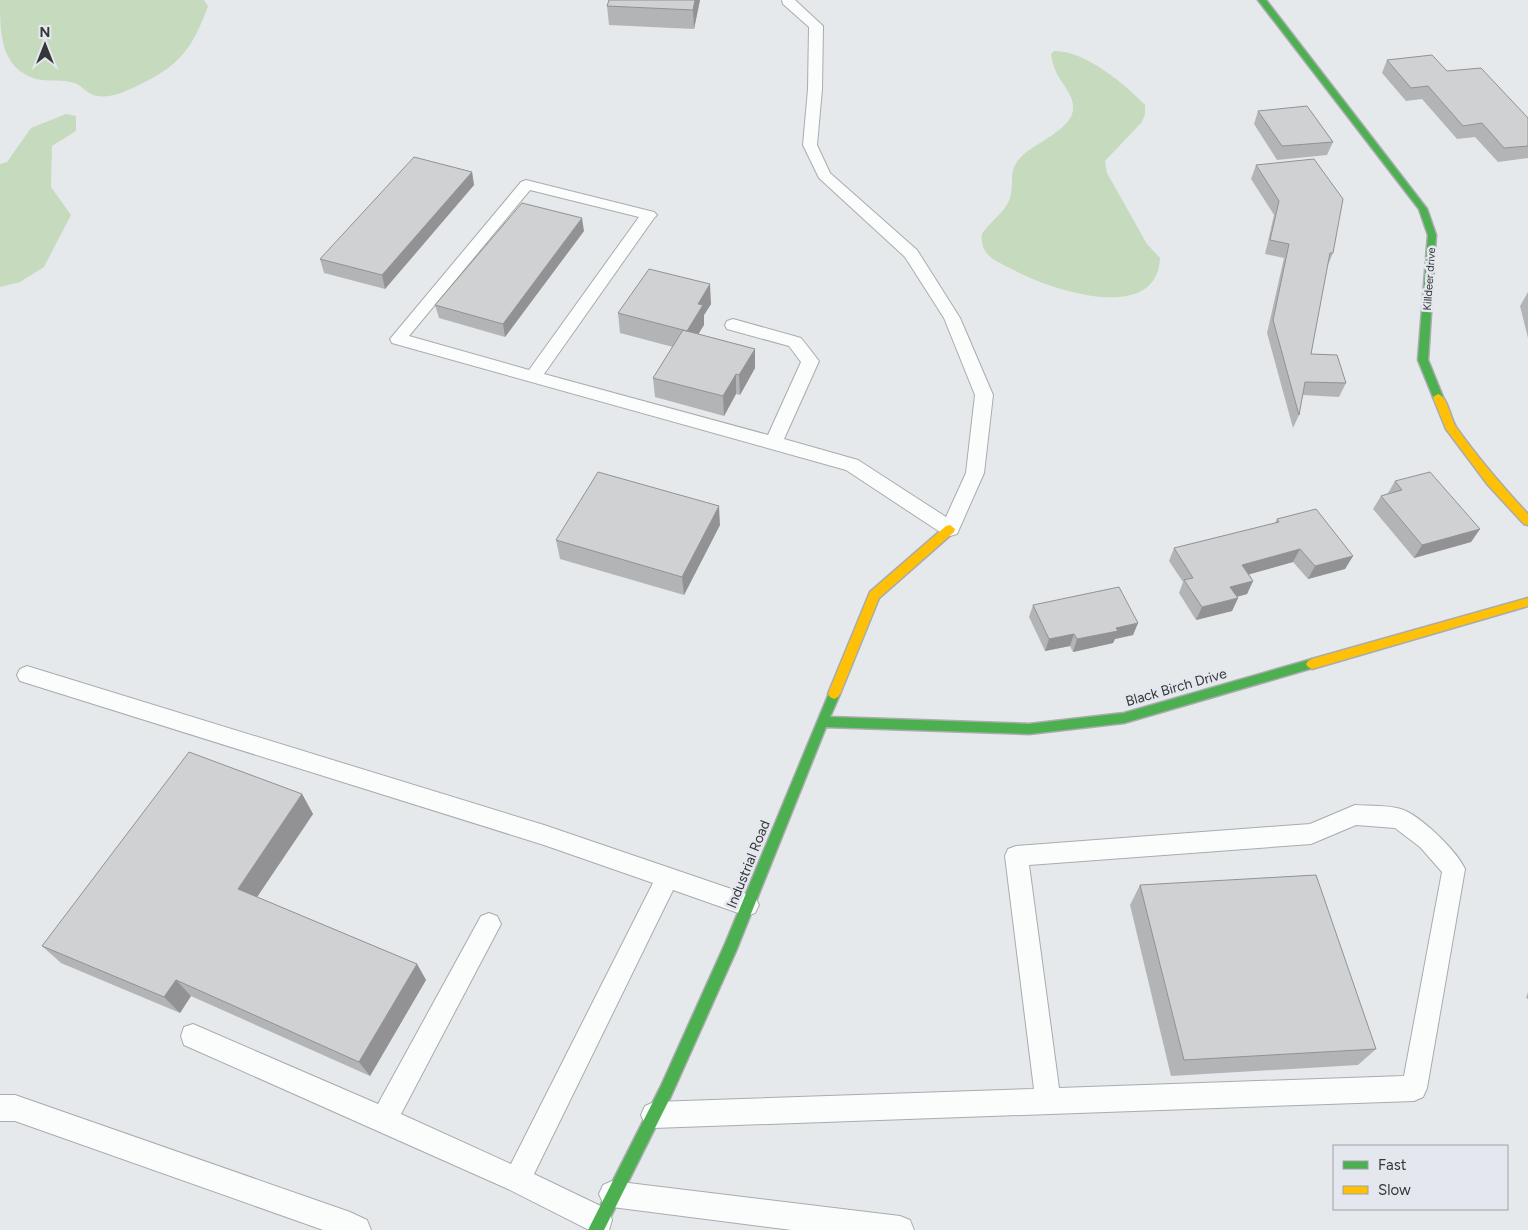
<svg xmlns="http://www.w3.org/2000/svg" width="1528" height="1230" font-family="Figtree,sans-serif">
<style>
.green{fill:#c6dabe}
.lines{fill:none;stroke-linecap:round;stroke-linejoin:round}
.lane-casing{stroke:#a9abad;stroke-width:2}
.fast-casing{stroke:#a9abad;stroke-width:3}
.slow-casing{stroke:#a9abad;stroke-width:3}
.lane{fill:#fbfcfc;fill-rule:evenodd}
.fast{fill:#4caf50;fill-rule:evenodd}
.slow{fill:#ffc107;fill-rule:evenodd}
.wall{fill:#b3b4b5}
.shaded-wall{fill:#929294}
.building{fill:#d0d1d3;stroke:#929294}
.labels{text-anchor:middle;stroke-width:5;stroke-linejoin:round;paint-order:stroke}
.far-street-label{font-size:11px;fill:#353639;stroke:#e4e8ee}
.street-label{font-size:14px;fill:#353639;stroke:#e4e8ee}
</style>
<rect width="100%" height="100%" fill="#e6e9ec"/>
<!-- green -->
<path class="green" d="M0 0H204L208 6C192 50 179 66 137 86 124 92 112 98 97 96 88 95 82 85 74 83 62 79 48 82 36 79 0 68 0 33 0 0Z
M1054 51C1084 50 1125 84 1145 105V114L1142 122 1105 161 1107 173 1147 244 1160 258C1157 327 1046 288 1012 269 1002 264 989 259 984 249 982 244 981 239 982 234 990 221 1008 211 1011 194 1014 177 1008 169 1023 155 1036 143 1071 129 1073 110 1074 97 1066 89 1060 79 1055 72 1052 62 1051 54Z
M66 114 76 116V131L52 146 51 187 71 215 44 267 20 282 0 287V164L7 162 31 128Z"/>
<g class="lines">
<defs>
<path id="lane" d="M782 0H795L823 26 822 89 817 145 830 173 917 250 960 318 993 395 984 473 957 534 950 536 943 534 846 470 392 343 390 339 521 182 526 180 654 212 657 215 654 218 544 374 768 435 801 362 789 346 727 329 725 325 727 321 733 319 801 338 819 361 784 439 858 460 946 517 966 473 975 395 944 318 905 257 819 178 803 145 808 89 809 27 783 4ZM530 190 639 217 529 370 409 336Z
M27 666 544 825 755 897 759 905 755 913 747 916 673 890 534 1174 609 1210 612 1220 609 1230H589L508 1189 184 1045 181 1036 184 1027 193 1024 378 1104 481 916 489 913 497 916 501 924 401 1114 511 1164 653 883 544 845 20 681 17 675 20 669Z
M1355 805C1370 806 1387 805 1401 809 1420 815 1457 851 1465 869L1427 1088 1423 1097 1414 1101 654 1128 645 1124 641 1115 645 1106 654 1102 1034 1089 1005 856 1008 849 1016 846 1310 824ZM1356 825 1395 828 1420 847 1442 872 1404 1076 1059 1088 1029 865 1311 844Z
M0 1095H15L350 1212 367 1220 371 1230H323L15 1121H0Z
M612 1181 900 1216 910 1220 914 1230H792L612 1207 603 1203 599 1194 603 1185Z"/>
<path id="fast" d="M1258 0H1266L1427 209 1436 235 1428 360 1443 397 1441 399H1435L1433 397 1418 360 1428 235 1419 209Z
M1312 659 1316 661 1318 664 1316 667 1124 723 1029 734 826 727 736 951 671 1096 604 1230H588L661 1086 725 944 830 691 834 689 838 691 840 694 830 717 1029 724 1124 713Z"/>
<path id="slow" d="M1438 394C1448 397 1450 418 1456 427 1478 458 1502 486 1528 514V525L1524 524 1488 485 1446 429 1433 397Z
M950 525 955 529 954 532 879 598 840 694 838 697 834 699 830 697 828 694 870 592 946 526Z
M1528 598V606L1312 669 1308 667 1306 664 1308 661 1312 659Z"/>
</defs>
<!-- lane casing -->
<use href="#lane" class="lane-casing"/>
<!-- fast casing -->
<use href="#fast" class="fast-casing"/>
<!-- slow casing -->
<use href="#slow" class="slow-casing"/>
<!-- lane -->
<use href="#lane" class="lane"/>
<!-- fast -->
<use href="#fast" class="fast"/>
<!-- slow -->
<use href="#slow" class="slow"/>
</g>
<!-- wall -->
<path class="wall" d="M609 0H700L694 29 609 25 607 6Z
M1387 60 1447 71 1528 118V158L1498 162 1475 137 1457 139 1422 99 1406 101 1382 73Z
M1258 111 1333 142 1327 155 1277 160 1254 124Z
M1256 165 1333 253 1327 267 1311 354 1346 383 1339 397 1303 395 1299 415 1293 428 1267 333 1284 258 1265 254 1274 215 1251 179Z
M472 172 474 185 385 289 324 273 320 259Z
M584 231 505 337 439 318 435 305Z
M1528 292V338L1520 306Z
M711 304 704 315V325L698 334 755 349V368L740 395 736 394 724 416 655 397 653 378 673 347 620 333 618 313Z
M1395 481 1480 529 1471 542 1414 558 1373 509 1381 496 1388 493Z
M1277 519 1353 556 1345 569 1308 579 1293 562 1249 574 1253 581 1247 594 1237 597 1238 598 1232 611 1196 620 1179 593 1183 582 1169 561 1174 548 1275 523Z
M720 525 684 595 560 559 556 540Z
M1033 605 1138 623 1133 635 1115 639 1113 643 1073 652 1070 646 1045 651 1029 617Z
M302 794 313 814 257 897 417 964 426 980 370 1076 191 996 180 1013 61 963 42 946Z
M1140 885 1376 1049 1358 1065 1171 1076 1130 905Z
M1528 992V999L1526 998Z"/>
<!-- shaded-wall -->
<path class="shaded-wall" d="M695 0H700L694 29 693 10Z
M472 172 474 185 385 289 382 275Z
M582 218 584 231 505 337 503 324Z
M710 284 711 304 704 315V325L688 351 687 331 698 304Z
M755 349V368L740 395 739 375Z
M736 374V394L724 416 723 396Z
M719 506 720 525 684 595 682 577Z
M1480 529 1471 542 1414 558 1422 545Z
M1300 549 1293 562 1236 578 1242 565Z
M1353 556 1345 569 1308 579 1315 566Z
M1253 581 1247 594 1224 600 1230 587Z
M1238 598 1232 611 1196 620 1202 607Z
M1138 623 1133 635 1115 639 1113 643 1073 652 1077 639 1116 628Z
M1074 634 1070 646 1045 651 1049 639Z
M302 794 313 814 251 906 238 889Z
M417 964 426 980 370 1076 359 1062Z
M176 980 191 996 180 1013 164 997Z"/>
<!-- building -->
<path class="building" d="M609 0H695L693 10 607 6Z
M1432 55 1447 71 1481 68 1528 118V146L1504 148 1482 123 1463 126 1428 86 1411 88 1387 60Z
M1307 106 1333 142 1282 146 1258 111Z
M414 157 472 172 382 275 320 259Z
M1314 159 1343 199 1333 253H1330L1311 354 1337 355 1346 383 1305 382 1299 415 1273 320 1289 244 1270 240 1279 201 1256 165Z
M522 203 582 218 503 324 435 305Z
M649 269 710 284 698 304 703 305 687 331 618 313Z
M683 330 755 349 739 375 736 374 723 396 653 378Z
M598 472 719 506 682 577 556 540Z
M1430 472 1480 529 1422 545 1381 496 1402 490 1395 481Z
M1316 509 1353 556 1315 566 1300 549 1242 565 1253 581 1230 587 1238 598 1202 607 1184 580 1193 578 1174 548 1279 522 1277 519Z
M1119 587 1138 623 1116 628 1118 631 1077 639 1074 634 1049 639 1033 605Z
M189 752 302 794 238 889 417 964 359 1062 176 980 164 997 42 946Z
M1316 875 1376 1049 1184 1060 1140 885Z"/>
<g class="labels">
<!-- far-street labels -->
<g class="far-street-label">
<text transform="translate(1429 279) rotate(-86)" y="4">Killdeer drive</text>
</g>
<!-- street labels -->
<g class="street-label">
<text transform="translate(1176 687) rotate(-16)" y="5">Black Birch Drive</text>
<text transform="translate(748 864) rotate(-68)" y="5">Industrial Road</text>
</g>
</g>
<!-- legend -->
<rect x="1333" y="1145" width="175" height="65" fill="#e4e8ee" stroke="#9ea1a6"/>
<rect x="1343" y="1161" width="25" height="8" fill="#4caf50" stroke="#9ea1a6"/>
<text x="1378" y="1170" font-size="15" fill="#353639">Fast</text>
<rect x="1343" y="1186" width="25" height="8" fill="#ffc107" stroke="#9ea1a6"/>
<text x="1378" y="1195" font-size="15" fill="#353639">Slow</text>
<!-- north arrow -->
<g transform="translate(45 45)" stroke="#e4e8ee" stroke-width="4" paint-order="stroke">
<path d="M0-4L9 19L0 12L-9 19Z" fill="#353639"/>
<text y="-8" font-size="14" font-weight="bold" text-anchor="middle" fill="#353639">N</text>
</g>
</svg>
